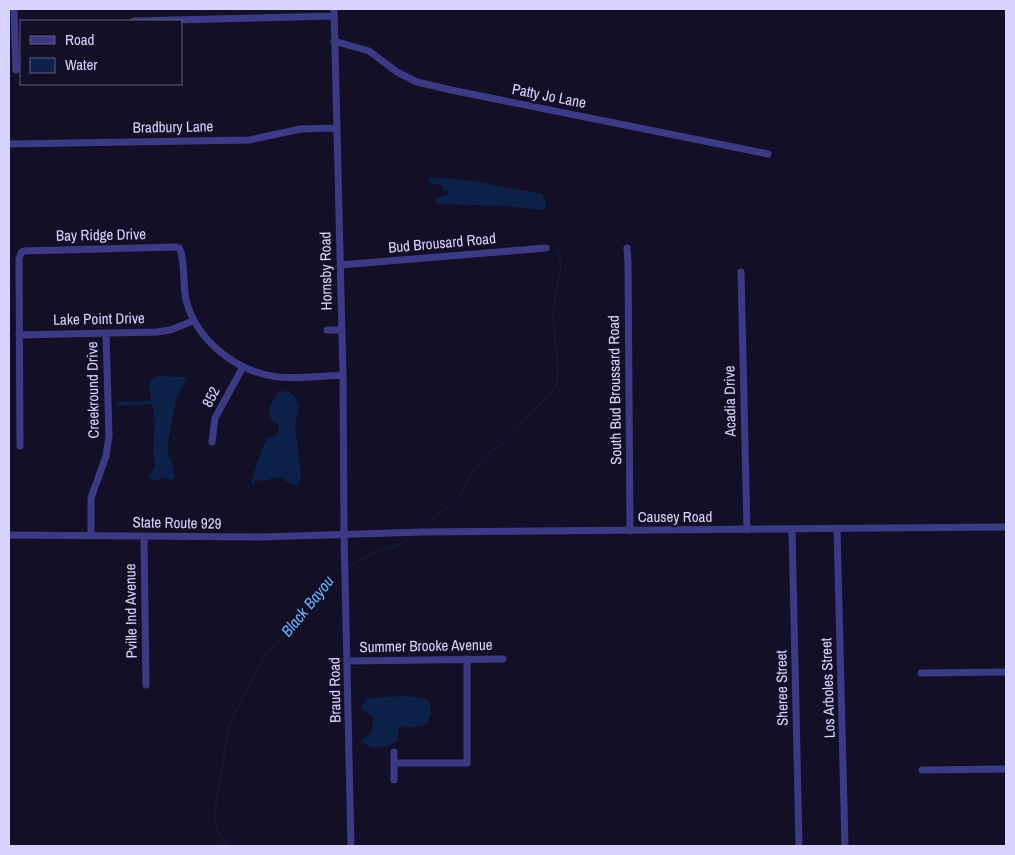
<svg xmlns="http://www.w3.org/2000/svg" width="1015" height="855" font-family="'Archivo Narrow',sans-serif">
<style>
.water{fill:#0c2248}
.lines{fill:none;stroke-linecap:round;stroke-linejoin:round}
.stream{stroke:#0c2248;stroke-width:1}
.minor{stroke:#3d3a85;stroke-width:7}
.labels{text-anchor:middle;stroke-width:5;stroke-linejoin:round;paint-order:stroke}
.street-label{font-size:15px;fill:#d9d4ff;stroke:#130f26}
.water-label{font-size:16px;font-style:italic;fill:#62b6ff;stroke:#130f26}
</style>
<rect width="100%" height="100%" fill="#130f26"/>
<!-- water -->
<path class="water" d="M431 177 473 181 542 194 546 202 545 209 543 210 508 206 437 204 435 199 448 195V191L444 190 442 185 429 183V178Z
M156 376 184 377 186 380 176 399 168 441V456L172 462 175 478 172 480 162 478 154 481 148 476 153 471 155 465 153 452 155 418 152 404 116 406V402L151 401C151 390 144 383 156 376Z
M288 391 295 397 299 408 295 425 301 475 299 484 297 485 286 482 283 477C274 476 265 483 256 480L254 484 251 483C252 478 265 439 268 437 271 436 274 436 276 435L279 428V425L269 418C268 407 273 400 279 392Z
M382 697C395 697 420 694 429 701L431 712 428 723 422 726 399 728 397 741C392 745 379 749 372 747 367 746 365 743 361 741V739L365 738 372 731 373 717 361 708V706L368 699Z"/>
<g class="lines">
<!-- stream -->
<path class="stream" d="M417 529 458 499 474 469 488 454 503 443 556 387 558 372 553 313 561 266 558 249
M348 567C358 562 367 556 377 552 389 548 404 546 413 535
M227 846 218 831 214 816 229 726 233 716 265 656 305 615 312 599 333 573 342 569"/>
<!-- minor -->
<path class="minor" d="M14 9 16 70
M334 9 343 375 344 534 351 846
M134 21 334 16
M334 41 369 51 397 72 417 82 451 90 768 154
M9 144 249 140 301 129 336 128
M627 248 628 262 630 531
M340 265 546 248
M741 272 747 530
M327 330H342
M19 335 157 332 170 330 193 321
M212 442 215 418 243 367
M20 446 19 259 21 253 24 251 175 247 179 248C185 256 183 288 186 300 197 341 236 372 278 377 299 379 321 376 343 375
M792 529 799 846
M837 529 845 846
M91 534V498L106 456 109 436 106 333
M9 535 260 537 423 532 1006 527
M144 537 146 685
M348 661 503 659
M921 673 1006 672
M394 752V780
M394 763H467V659
M922 770 1006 769"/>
</g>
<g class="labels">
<!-- street labels -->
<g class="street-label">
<text transform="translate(549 96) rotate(11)" y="5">Patty Jo Lane</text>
<text transform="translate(173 127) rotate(-1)" y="5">Bradbury Lane</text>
<text transform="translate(101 235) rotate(-1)" y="5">Bay Ridge Drive</text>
<text transform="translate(442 243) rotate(-5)" y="5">Bud Brousard Road</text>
<text transform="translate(326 271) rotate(-91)" y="5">Hornsby Road</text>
<text transform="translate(99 319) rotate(-1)" y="5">Lake Point Drive</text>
<text transform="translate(93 390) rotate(-91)" y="5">Creekround Drive</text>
<text transform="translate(615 390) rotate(-91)" y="5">South Bud Broussard Road</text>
<text transform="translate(211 397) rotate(-63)" y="5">852</text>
<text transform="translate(730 401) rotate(-91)" y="5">Acadia Drive</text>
<text x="675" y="522">Causey Road</text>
<text transform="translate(177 523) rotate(1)" y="5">State Route 929</text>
<text transform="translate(131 611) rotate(-91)" y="5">Pville Ind Avenue</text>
<text transform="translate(426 646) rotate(-1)" y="5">Summer Brooke Avenue</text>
<text transform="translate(782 688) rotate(-91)" y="5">Sheree Street</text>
<text transform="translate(828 688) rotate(-92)" y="5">Los Arboles Street</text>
<text transform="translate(335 690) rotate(-91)" y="5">Braud Road</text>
</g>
<!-- water labels -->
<g class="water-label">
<text transform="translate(307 606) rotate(-51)" y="6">Black Bayou</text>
</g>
</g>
<!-- border -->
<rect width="1015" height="855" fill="none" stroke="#d9d4ff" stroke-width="20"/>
<!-- legend -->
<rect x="20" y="20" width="162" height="65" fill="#130f26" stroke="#625e7d"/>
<rect x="30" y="36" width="25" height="8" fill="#3d3a85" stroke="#625e7d"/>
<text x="65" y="45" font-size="15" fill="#d9d4ff">Road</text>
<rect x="30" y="58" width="25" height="15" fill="#0c2248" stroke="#625e7d"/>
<text x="65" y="70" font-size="15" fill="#d9d4ff">Water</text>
</svg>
